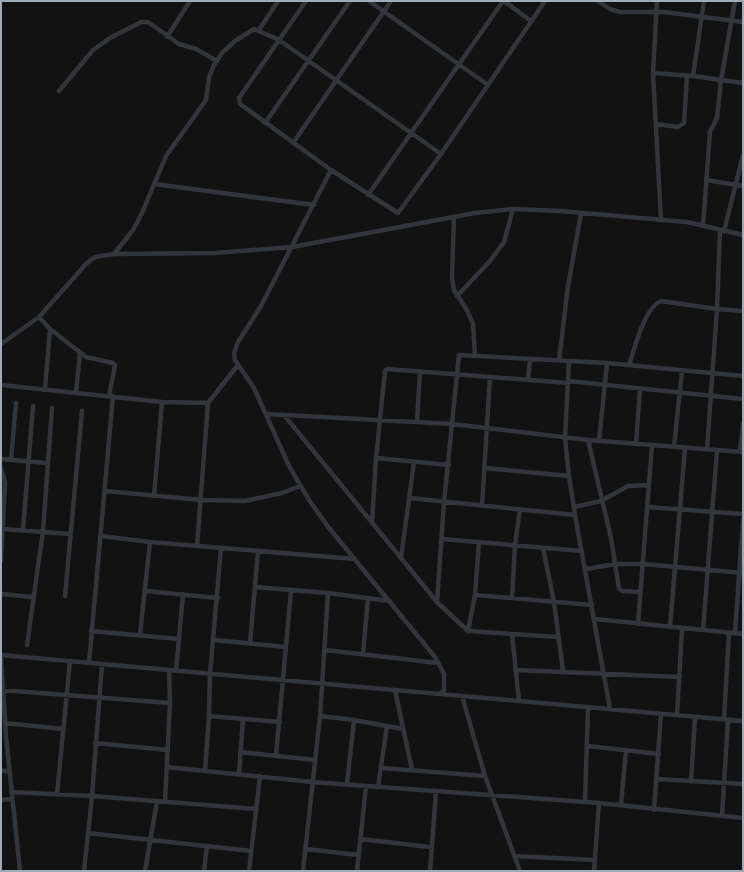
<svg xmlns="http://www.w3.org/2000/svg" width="744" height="872" font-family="'DM Sans',sans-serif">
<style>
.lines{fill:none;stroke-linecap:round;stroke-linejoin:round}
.minor{stroke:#323539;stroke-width:4.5}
</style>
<rect width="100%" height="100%" fill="#121213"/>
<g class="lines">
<!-- minor -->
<path class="minor" d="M306 1 239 98 240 104 331 170 398 213 441 154 545 1
M369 1 488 85
M504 1 531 21
M598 1 610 9 620 12H664L743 22
M657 1 653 73 661 220
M259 30 278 1
M167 37 190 1
M653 73 693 76 743 83
M693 76 704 1
M59 91 93 50 110 38 141 22H148L179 44 196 49 217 61
M265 123 350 1
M656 124 678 127 684 123 687 76
M293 143 391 1
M331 170 261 306 238 342 234 353 235 360 254 388 289 466 309 500 329 528 435 657 444 674V691L439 694
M706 180 743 186
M154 184 314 205
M368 195 503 1
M454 217 452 278 454 290 468 312 473 324 475 355
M703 226 710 132 717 118 721 80 735 1
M724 231 743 155
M114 254 133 230 142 213 166 156 206 100 209 77 214 65 222 53 235 41 254 29 279 40 441 154
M457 296 490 261 504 242 513 209
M39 317 50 329 86 357 113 363 115 365 109 396
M1 344 39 317 86 264 95 257 114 254 215 253 292 247 475 213 513 209 560 211 687 222 743 235
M559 360 568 286 581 214
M569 361 565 437 569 476 575 515 610 709
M629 365C635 348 644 308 661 301L717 309 743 311
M528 379 530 360
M568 381 743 399
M1 385 162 402 208 403 238 365
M45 389 50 329
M76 392 80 353
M266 414 452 424 588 440 743 452
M284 415 437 602 468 631 558 637
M417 422 420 371
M588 440 611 538 619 589 622 591 640 592
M599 441 607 363
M636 444 640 389
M674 447 682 371
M707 450 717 309 720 230
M740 452 743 424
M376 458 449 465
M1 459 47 463
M11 460 16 403
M485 468 569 476
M1 469 5 482 1 561
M105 491 202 500 245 501 282 493 300 486
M154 496 162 402
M409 498 575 515
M482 506 490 377
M574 507 601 501 628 486 649 485
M647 507 743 514
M372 523 376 458 385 371 387 369 568 383
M3 529 70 534
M23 530 33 406
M101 536 150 542 355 559
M442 539 582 551
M197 546 208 403
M543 548 554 602 563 671
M401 558 414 462
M586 569 615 564H643L743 573
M255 587 328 593 390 601
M146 591 218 598
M1 594 32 597
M475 595 592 605
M65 596 82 411
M512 598 515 545 520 509
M437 602 444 502 459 355 607 363 743 376
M595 619 743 634
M638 624 652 445
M670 627 685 448
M703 630 717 451
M91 631 179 639
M468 631 475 595 479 542
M735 633 743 520
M512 634 519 701
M140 635 150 542
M214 640 286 647
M250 643 258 552
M27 645 43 531 52 408
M325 650 438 663
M363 654 368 598
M1 655 743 721
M1 657 6 736 20 871
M89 663 113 396
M515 670 680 677
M176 671 183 594
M1 690 170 703
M395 690 412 770
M462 696 485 776 520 871
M677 715 682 629
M209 716 280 722
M320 716 354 720 403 729
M724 719 729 633
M5 723 63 729
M95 743 168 750
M588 746 659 754
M240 752 315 760
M276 755 291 591
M167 767 312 782 599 803 743 818
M382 768 485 776
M1 771H9
M205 771 209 716 210 674 221 548
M239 774 243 719
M657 779 743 784
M691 782 695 717
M347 784 354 720
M378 787 387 726
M11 792 92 796 256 809
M57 794 70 661
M1 800 12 799
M165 802 170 703 169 670
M585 802 588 707
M621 805 626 750
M654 810 661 714
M722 816 728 720
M88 833 251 851
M360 839 430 847
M305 849 359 855
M514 856 595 860
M84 871 92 796 102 664
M145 871 157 801
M204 871 207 846
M249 871 260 776
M303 871 320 716 328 593
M357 871 366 786
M430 871 436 792
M594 871 599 803"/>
</g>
<!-- border -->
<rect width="744" height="872" fill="none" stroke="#a1acb6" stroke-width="4"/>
</svg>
